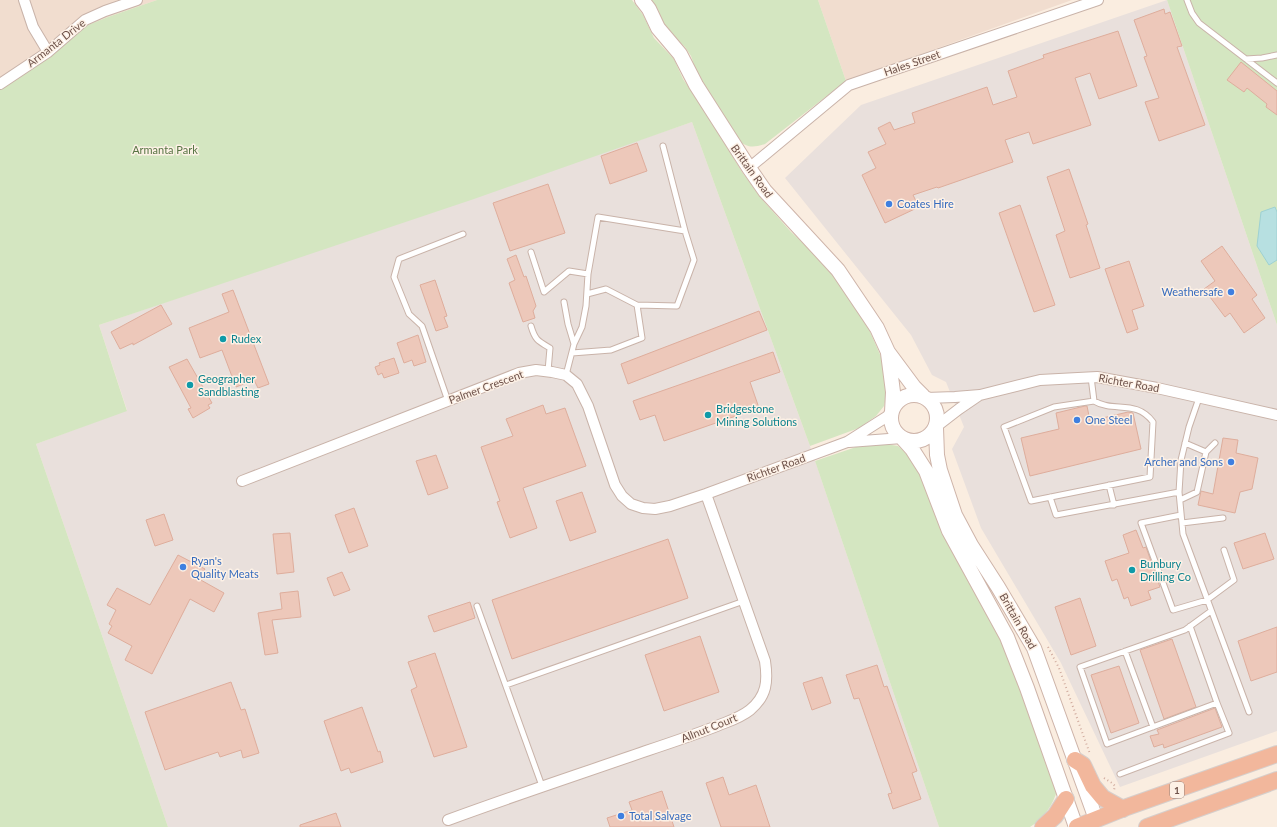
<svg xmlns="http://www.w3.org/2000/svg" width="1277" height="827" font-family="Lato,sans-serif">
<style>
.residential{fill:#f1ddcf}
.industrial{fill:#e9e0dc}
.green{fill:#d4e6c1}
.water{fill:#b7e0e1;stroke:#9ed1d2}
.building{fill:#edc8ba;stroke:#dead9c}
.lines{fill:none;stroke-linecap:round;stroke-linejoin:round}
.service-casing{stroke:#c9b3a9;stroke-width:7}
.minor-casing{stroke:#c9b3a9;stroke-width:12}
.secondary-casing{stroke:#ceb4a9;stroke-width:16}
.trunk-casing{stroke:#d6cfcc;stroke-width:18}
.path{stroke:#d1ab9e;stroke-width:2;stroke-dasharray:1 3;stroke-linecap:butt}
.service{stroke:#fff;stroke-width:5}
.minor{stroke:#fff;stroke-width:10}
.secondary{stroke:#fff;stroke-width:14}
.trunk{stroke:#f2b79c;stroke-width:16}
.shop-dot{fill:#3f7fe0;stroke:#fdf1e6;stroke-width:1.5}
.culture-dot{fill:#0f9aa8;stroke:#fdf1e6;stroke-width:1.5}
.labels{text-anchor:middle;stroke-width:3;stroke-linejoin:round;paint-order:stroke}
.shield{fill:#fdf1e6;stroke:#998279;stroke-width:1}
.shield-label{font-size:10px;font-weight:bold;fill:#6e524a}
.street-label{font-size:11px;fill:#6e524a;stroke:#fdf1e6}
.park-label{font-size:11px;fill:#577443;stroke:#fdf1e6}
.shop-label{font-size:11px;fill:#366cbe;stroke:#fdf1e6;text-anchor:start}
.culture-label{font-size:11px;fill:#0d838f;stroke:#fdf1e6;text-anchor:start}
</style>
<rect width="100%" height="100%" fill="#faede0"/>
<!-- residential -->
<path class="residential" d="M0 0H157L108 17 88 25 51 56 20 77 0 89Z
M818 0H1072L846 81Z"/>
<!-- industrial -->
<path class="industrial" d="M1167 0 1277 325V731L1120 787 1061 663 981 528 952 449 964 427 946 382 932 375 911 335 785 178 861 105Z
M692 122 810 446 939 827H168L36 444 127 410 99 325Z"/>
<!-- green -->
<path class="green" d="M157 0H632L643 15 654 38 674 59 683 79 708 116 742 172 761 198 791 232 820 259 844 290 868 327 882 359 887 392 884 406 876 416 859 428 810 446 692 122 474 199 99 325 127 411 36 444 168 827H0V89L20 77 51 56 88 25 108 17Z
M651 0H818L846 81 765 144C752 148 748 148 736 139L700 82 691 56 685 47 673 36 663 24 658 10Z
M1167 0H1277V325Z
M880 443 898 446 912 458 1003 636 1057 790C1054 804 1043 819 1030 827H939L815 461 859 446Z"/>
<!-- water -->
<path class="water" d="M1275 207 1277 212V260L1269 265 1257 246 1261 212Z"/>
<!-- building -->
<path class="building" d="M1164 9 1165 14 1170 12 1182 46 1177 47 1205 125 1159 141 1145 102 1159 98 1144 57 1147 56 1134 20Z
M1118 31 1137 86 1099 99 1090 73 1075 78 1091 125 1033 144 1029 132 1005 140 1013 162 938 188 937 187 913 195 919 207 885 223 862 175 876 168 868 152 886 144 878 128 890 122 894 130 915 123 912 113 987 87 993 105 1017 97 1008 71 1044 58 1043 55Z
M1241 62 1277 91V115L1266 107 1267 104 1247 88 1244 92 1227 80Z
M637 143 647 171 610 184 601 156Z
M1069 169 1088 224 1086 225 1100 268 1070 278 1056 235 1065 231 1047 177Z
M548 184 565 233 510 251 493 203Z
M1020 205 1055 305 1034 312 999 213Z
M1222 246 1257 295 1252 299 1265 318 1244 333 1230 313 1225 317 1204 289 1215 281 1201 261Z
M516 255 524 277 526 276 536 306 533 311 535 318 523 322 509 283 515 280 507 259Z
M1129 261 1144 306 1132 310 1138 329 1127 333 1105 269Z
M435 280 447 316 444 317 448 327 436 331 420 285Z
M233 290 269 384 258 388 254 380 236 387 222 350 200 358 189 328 229 312 222 294Z
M161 305 172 324 133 345V343L120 349 111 332Z
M759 311 767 330 628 384 621 364Z
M418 335 426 362 414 366 412 360 404 363 397 343Z
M773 352 780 372 750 382 759 408 664 441 655 415 640 420 633 401Z
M394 358 399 373 384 378 382 373 378 375 375 367 380 365 379 363Z
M187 359 212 403 208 405 210 408 193 418 188 409 191 408 169 367Z
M543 405 546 414 565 408 586 466 523 488 537 528 510 538 497 502 500 501 481 447 513 436 506 419Z
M1085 406H1087L1090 421 1128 412 1133 413 1141 449 1030 476 1021 438 1059 429 1056 413Z
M1223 438 1238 440 1236 453 1258 458 1252 489 1240 492 1235 513 1198 505 1201 491 1213 494Z
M436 455 448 488 428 495 416 461Z
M582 492 596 532 570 541 556 501Z
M354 508 368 546 349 553 335 515Z
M164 514 173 540 155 546 146 520Z
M1136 530 1143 548 1146 547 1160 587 1148 591 1151 599 1131 606 1128 597 1124 599 1117 579 1112 581 1105 561 1129 553 1123 535Z
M290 533 294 572 277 574 273 534Z
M1265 533 1274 559 1243 569 1234 543Z
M668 539 688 598 512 659 492 600Z
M178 555 205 569 199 579 224 593 214 612 190 599 152 674 125 660 132 646 108 633 112 626 109 624 116 610 107 605 117 588 150 605Z
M342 572 350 590 334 596 327 578Z
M298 591 301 617 272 620 278 653 265 655 258 613 282 609 280 593Z
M1080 598 1096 646 1071 655 1055 607Z
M470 602 475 618 434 632 428 616Z
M1277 627V672L1251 681 1238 641Z
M700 636 719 692 664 711 645 655Z
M1172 639 1196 707 1164 719 1140 650Z
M435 653 467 747 434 757 411 690 417 687 408 662Z
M877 665 884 687 887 686 917 771 912 773 921 799 893 809 888 794 892 793 859 698 854 699 846 675Z
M1119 666 1139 723 1111 733 1091 675Z
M822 677 831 703 812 710 803 683Z
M231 682 241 710 245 709 259 753 243 758 241 750 220 757 218 752 165 770 145 712Z
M362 707 378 752 380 751 383 762 351 773 349 768 341 771 324 721Z
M1215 708 1222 727 1164 748 1163 744 1154 747 1150 736 1159 734 1157 730Z
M723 777 729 795 756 785 770 827H721L706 783Z
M662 791 674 827H610L607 818 632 810 629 802Z
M336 813 341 827H300V825Z"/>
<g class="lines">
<defs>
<path id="service" d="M1187 0 1192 13 1199 23 1277 83
M1246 59 1262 58 1277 55
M531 252 544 292 569 271 588 274 586 306 582 327 574 344
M588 274 598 217 685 231 663 146
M587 294 606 289 637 305 677 306 694 260 685 231
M564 302 568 324 574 344 566 375
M531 326C535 340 538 341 550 348L548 371
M572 353 611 350 642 338 637 305
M1091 377 1094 401C1114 413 1136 399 1153 422L1150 477 1031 501 1004 427 1054 407 1094 401
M1199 398 1189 427 1181 460 1179 492 1183 534 1249 712
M448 401 422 326 409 314 394 277 399 259 463 234
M1185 443 1206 452
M1109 485 1114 505
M1050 497 1056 515 1179 492
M1180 500 1197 492 1206 452 1215 443
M1181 515 1141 523 1173 610 1207 600 1234 580 1224 550
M1182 523 1223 518
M477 606 542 786
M1190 626 1217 703 1107 744 1080 667 1185 630 1211 611
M1125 651 1153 727
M506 685 744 601
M1120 774 1229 733 1217 703"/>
<path id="minor" d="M24 0 33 27 48 52
M0 84 48 52 85 20 105 11 137 0
M749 168 849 85 1098 0
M926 398 955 397 980 395 1040 380 1097 377 1157 388 1277 415
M937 426 959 409 978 396
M849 442 902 438
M242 481 519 373 536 370 552 372 566 375 577 384 588 406 615 485 622 496 631 504 643 508 655 509 670 506 706 494 847 442 891 414
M448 820C513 796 580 774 646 751 670 743 694 735 717 726 729 721 740 718 750 710 767 696 768 681 765 661L706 494"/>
<path id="secondary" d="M642 0 649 9 658 28 680 54 696 85 749 168 765 191 838 270 869 316 877 328 888 352 914 387 923 396
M888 353 893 392 892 412
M891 418a23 23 0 1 1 46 0a23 23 0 1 1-46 0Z
M936 428 937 455 940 470 955 515 971 545 998 587 1034 648 1096 819
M903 439 912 449 926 471 949 531 1007 637 1027 688 1076 827"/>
<path id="trunk" d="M1075 760 1083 765 1093 786 1103 798 1123 809
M1043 827 1055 816 1066 799
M1077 827 1127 807 1277 754
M1147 827 1277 780"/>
</defs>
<!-- service casing -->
<use href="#service" class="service-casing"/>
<!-- minor casing -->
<use href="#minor" class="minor-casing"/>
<!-- secondary casing -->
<use href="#secondary" class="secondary-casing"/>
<!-- trunk casing -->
<use href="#trunk" class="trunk-casing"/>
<!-- path -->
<path class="path" d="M1048 647 1059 668 1090 754
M1104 778 1112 783 1115 786 1114 790"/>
<!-- service -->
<use href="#service" class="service"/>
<!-- minor -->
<use href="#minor" class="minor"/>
<!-- secondary -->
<use href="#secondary" class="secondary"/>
<!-- trunk -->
<use href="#trunk" class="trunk"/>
</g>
<!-- markers -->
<g class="shop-dot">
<circle cx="889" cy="204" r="4"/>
<circle cx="1231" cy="292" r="4"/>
<circle cx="1077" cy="420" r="4"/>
<circle cx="1231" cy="462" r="4"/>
<circle cx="183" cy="567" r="4"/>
<circle cx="621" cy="816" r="4"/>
</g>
<g class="culture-dot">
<circle cx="223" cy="339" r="4"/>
<circle cx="190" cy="385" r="4"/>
<circle cx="708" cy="415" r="4"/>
<circle cx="1132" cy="570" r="4"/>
</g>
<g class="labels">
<!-- shield labels -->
<rect class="shield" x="1170" y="782" width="14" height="16" rx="3"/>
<g class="shield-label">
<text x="1177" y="794">1</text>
</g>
<!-- street labels -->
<g class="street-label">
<text transform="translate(56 43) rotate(-38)" y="4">Armanta Drive</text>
<text transform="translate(912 63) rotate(-19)" y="4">Hales Street</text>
<text transform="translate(752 171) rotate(54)" y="4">Brittain Road</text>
<text transform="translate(1129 383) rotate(10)" y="4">Richter Road</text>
<text transform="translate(486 387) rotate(-20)" y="4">Palmer Crescent</text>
<text transform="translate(776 468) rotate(-20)" y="4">Richter Road</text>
<text transform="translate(1018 621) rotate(60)" y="4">Brittain Road</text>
<text transform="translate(709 728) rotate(-22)" y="4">Allnut Court</text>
</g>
<!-- park labels -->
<g class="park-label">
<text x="165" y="154">Armanta Park</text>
</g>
<!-- shop labels -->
<g class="shop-label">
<text x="897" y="208">Coates Hire</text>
<text x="1223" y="296" text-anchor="end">Weathersafe</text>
<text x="1085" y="424">One Steel</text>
<text x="1223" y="466" text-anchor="end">Archer and Sons</text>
<text x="191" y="565">Ryan's<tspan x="191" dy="13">Quality Meats</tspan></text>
<text x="629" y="820">Total Salvage</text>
</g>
<!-- culture labels -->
<g class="culture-label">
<text x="231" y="343">Rudex</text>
<text x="198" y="383">Geographer<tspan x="198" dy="13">Sandblasting</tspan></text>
<text x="716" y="413">Bridgestone<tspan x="716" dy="13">Mining Solutions</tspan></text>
<text x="1140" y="568">Bunbury<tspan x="1140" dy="13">Drilling Co</tspan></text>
</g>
</g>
</svg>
